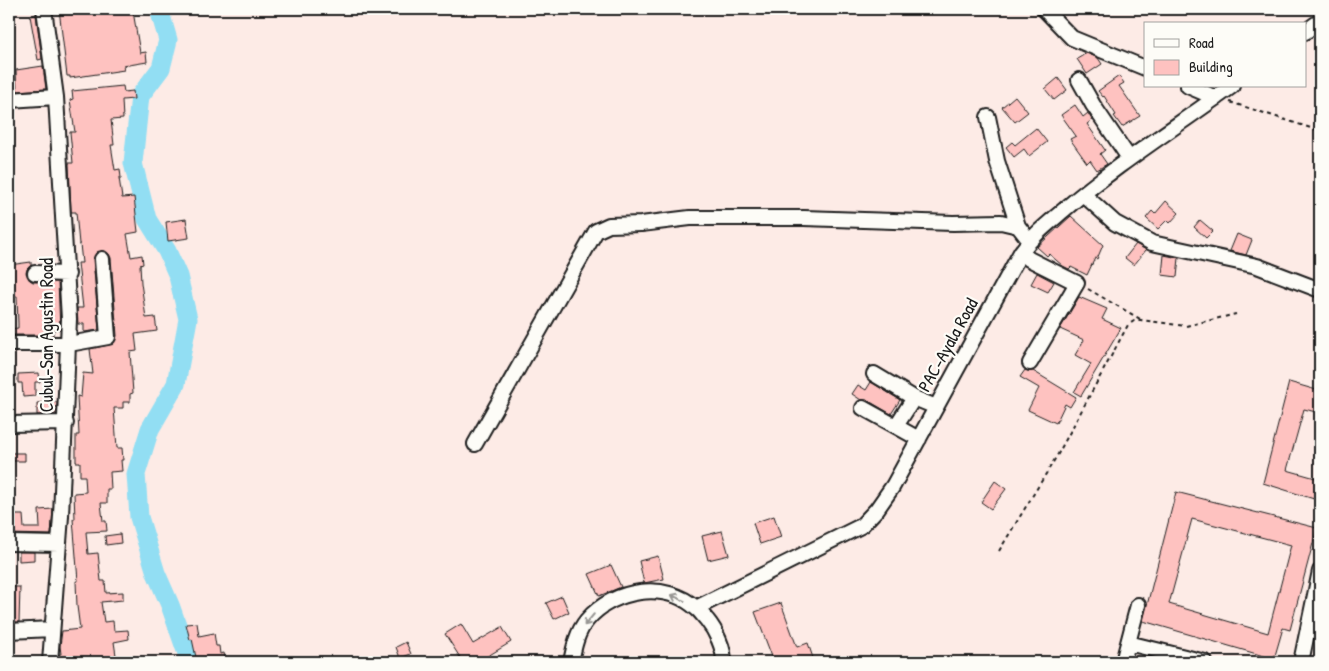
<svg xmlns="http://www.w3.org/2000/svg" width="1329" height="671" font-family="'Patrick Hand',sans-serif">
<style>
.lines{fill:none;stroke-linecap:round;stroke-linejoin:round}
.river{stroke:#92def3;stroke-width:19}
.building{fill:#fec2c0;stroke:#1c1c1c;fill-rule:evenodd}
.minor-casing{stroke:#1c1c1c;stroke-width:18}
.path{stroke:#1c1c1c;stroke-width:2;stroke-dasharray:4 4;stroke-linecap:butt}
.minor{stroke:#fdfcf7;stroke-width:14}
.oneway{stroke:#989794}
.labels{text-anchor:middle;stroke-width:4.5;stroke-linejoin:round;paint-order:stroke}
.street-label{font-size:18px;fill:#1c1c1c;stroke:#fdfcf7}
</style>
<rect width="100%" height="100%" fill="#fdebe6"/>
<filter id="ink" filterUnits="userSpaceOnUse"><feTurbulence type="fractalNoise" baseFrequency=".02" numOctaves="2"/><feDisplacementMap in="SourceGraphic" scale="10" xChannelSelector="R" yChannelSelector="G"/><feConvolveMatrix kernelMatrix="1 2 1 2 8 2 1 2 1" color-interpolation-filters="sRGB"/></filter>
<g filter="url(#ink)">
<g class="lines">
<!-- river -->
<path class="river" d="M159 9 168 40 161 68 140 96 133 163 147 219 167 251 178 276 188 319 176 384 150 429 136 474 139 517 156 573 170 605 190 662"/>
</g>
<!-- building -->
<path class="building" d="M59 9H130L131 11H133L140 53 146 52 147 62 123 66 124 70 70 78V76H67Z
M36 15 42 59 38 60 30 16Z
M1087 53 1098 58 1102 64 1087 74 1077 59Z
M43 66 46 89 17 91 16 70Z
M1119 76 1124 83 1119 86 1140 116 1122 127 1114 116 1116 115 1104 96 1103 97 1098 91Z
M1058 78 1067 90 1054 100 1045 89Z
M123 86 124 92 133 91 134 99 122 100 123 119 111 120 114 145H111L115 170 120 169 121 178H119L122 198 134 197 138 232 127 234 131 257 142 255 143 264 140 265 141 283 146 318 155 317 157 331 135 334 137 351 130 352 133 393 130 394V402H123V408H114L117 448H122L123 460H121L122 471 110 472 111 489H107V503H101L103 521H106L107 531 86 532 88 554 98 553 101 581H105L106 593 123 592V600L101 602 104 622 113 621 114 631 128 630 129 639 114 642 117 662H59V654H61L60 646 62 631 80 629 77 606 76 581H78L73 519H75L74 493 86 492 85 476H80V462H76V435H79L77 396 81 397 83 373 93 374 90 349 113 344 117 336 111 258 109 254 105 251 97 252 93 259 99 330 84 332V324H78L77 308H83L78 263H82L80 244H79L76 212H71L69 163H73L70 132H75L70 100 73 99 72 91Z
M1015 96 1028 112 1015 122 1002 107Z
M1075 105 1083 117 1088 113 1092 120 1087 124 1105 150 1100 154 1107 164 1097 170 1090 160 1087 163 1070 139 1076 136 1061 115Z
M1036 128 1047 142 1029 156 1024 149 1014 157 1006 147 1012 142 1015 145Z
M1166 201 1179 213 1170 223 1167 220 1158 229 1146 218 1152 211 1155 214Z
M1071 216 1103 245 1097 259 1095 258 1087 275 1071 267 1069 269 1063 266 1049 254 1047 256 1037 247Z
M186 219 189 238 168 241 166 222Z
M1200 220 1213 231 1206 238 1194 227Z
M1237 234 1252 240 1246 255 1230 251Z
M1136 244 1146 250 1134 265 1125 258Z
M1164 255 1179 258 1177 277 1162 275Z
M31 262V265L27 269 26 273 30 280 33 282H58L60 329 53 330V335H9V329L18 328V324L17 296 9 297V265Z
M1037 273 1054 282 1048 292 1031 284Z
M1079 297 1107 309 1102 319 1121 328 1081 396 1074 392 1091 364 1075 355 1084 340 1060 329Z
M1025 370 1033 371 1076 397 1070 407 1065 404 1056 423 1028 410 1039 388 1020 377Z
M39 373 40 382H35V396L23 397 22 383H18V374Z
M871 382 900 400 891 414 867 400H861L852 394 858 385 866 390Z
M1289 382 1320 391V413L1304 409 1287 470 1319 479 1314 499 1263 483Z
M57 402 56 414 37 415V403Z
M9 453H25V461H9Z
M995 481 1006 489 991 509 981 502Z
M1176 492 1317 528 1290 630 1283 628 1274 659 1143 621ZM1192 519 1291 545 1268 633 1169 604Z
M53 509 51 535 9 534V515H23L24 528H40L39 510Z
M774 516 781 537 760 544 753 523Z
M722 531 729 555 708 560 702 536Z
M120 534 121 543 106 545 105 536Z
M19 552H34V560L19 561Z
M658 556 664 579 644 583 639 561Z
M611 565 621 587 599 596 589 574Z
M9 587H20L19 622H9Z
M562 596 569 612 554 619 546 603Z
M781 603 797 647 808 643 813 658 803 662H774L755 612Z
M197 623 199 636 214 633 216 646H219L220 654 224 653 226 662H197L192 639 190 640 186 624Z
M461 624 473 644 502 627 511 642 483 659 485 662H463L445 634Z
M406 642 411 654 400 658 396 647Z"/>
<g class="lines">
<defs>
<path id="minor" d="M44 9 56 97 69 319 61 516 50 662
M1044 9 1072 38 1145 68
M1305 32 1320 21
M1079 80 1093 105 1129 158
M1188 86 1216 98
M9 100 56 97
M988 117 997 161 1018 226
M1083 194 1115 223 1152 243 1257 266 1320 290
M1021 252 1029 259 1077 283 1030 363
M35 273 68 274
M9 344H69L108 337 102 259
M874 374 914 398 936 407
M863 408 919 439
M9 424 66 423
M896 426 914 398
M475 444 596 231 609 225 641 224 690 218H804L953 223 1001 222 1018 226 1029 240
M9 543 59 544
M696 608 861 526 877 509 893 486 1021 252C1033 235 1049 223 1065 209 1117 164 1176 127 1232 86
M9 631 52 629
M1128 643 1205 662
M571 662C574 647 577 632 587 620 613 589 666 580 697 609 701 612 704 617 707 620 716 631 724 648 724 662
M1123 662 1138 605
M1301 662 1320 571"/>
</defs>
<!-- minor casing -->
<use href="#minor" class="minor-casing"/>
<!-- path -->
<path class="path" d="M1230 102 1320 131
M1088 289 1140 319
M999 551 1058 454 1128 325 1134 321 1141 320 1186 326 1236 314"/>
<!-- minor -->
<use href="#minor" class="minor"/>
</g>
<!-- one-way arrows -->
<defs><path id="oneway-shaft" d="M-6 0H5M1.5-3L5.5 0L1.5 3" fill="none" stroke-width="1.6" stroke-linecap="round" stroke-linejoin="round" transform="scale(1.25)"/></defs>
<g class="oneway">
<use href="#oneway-shaft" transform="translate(678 598) rotate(-155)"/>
<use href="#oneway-shaft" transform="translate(589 620) rotate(130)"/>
</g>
</g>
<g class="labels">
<!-- street labels -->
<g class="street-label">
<text transform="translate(47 335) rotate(-90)" y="6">Cubul-San Agustin Road</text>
<text transform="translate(948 345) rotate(-61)" y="6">PAC-Ayala Road</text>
</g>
</g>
<!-- margin -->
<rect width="1329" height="671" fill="none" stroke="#fdfcf7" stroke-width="30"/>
<rect x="15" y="15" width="1299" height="641" fill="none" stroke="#1c1c1c" stroke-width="2" filter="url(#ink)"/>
<!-- legend -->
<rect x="1144" y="22" width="162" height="65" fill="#fdfcf7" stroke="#a3a29f"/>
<rect x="1154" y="39" width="25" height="8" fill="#fdfcf7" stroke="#a3a29f"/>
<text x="1189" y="48" font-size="15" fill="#1c1c1c">Road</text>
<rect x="1154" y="60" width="25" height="15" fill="#fec2c0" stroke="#a3a29f"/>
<text x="1189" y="72" font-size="15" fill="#1c1c1c">Building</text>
</svg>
